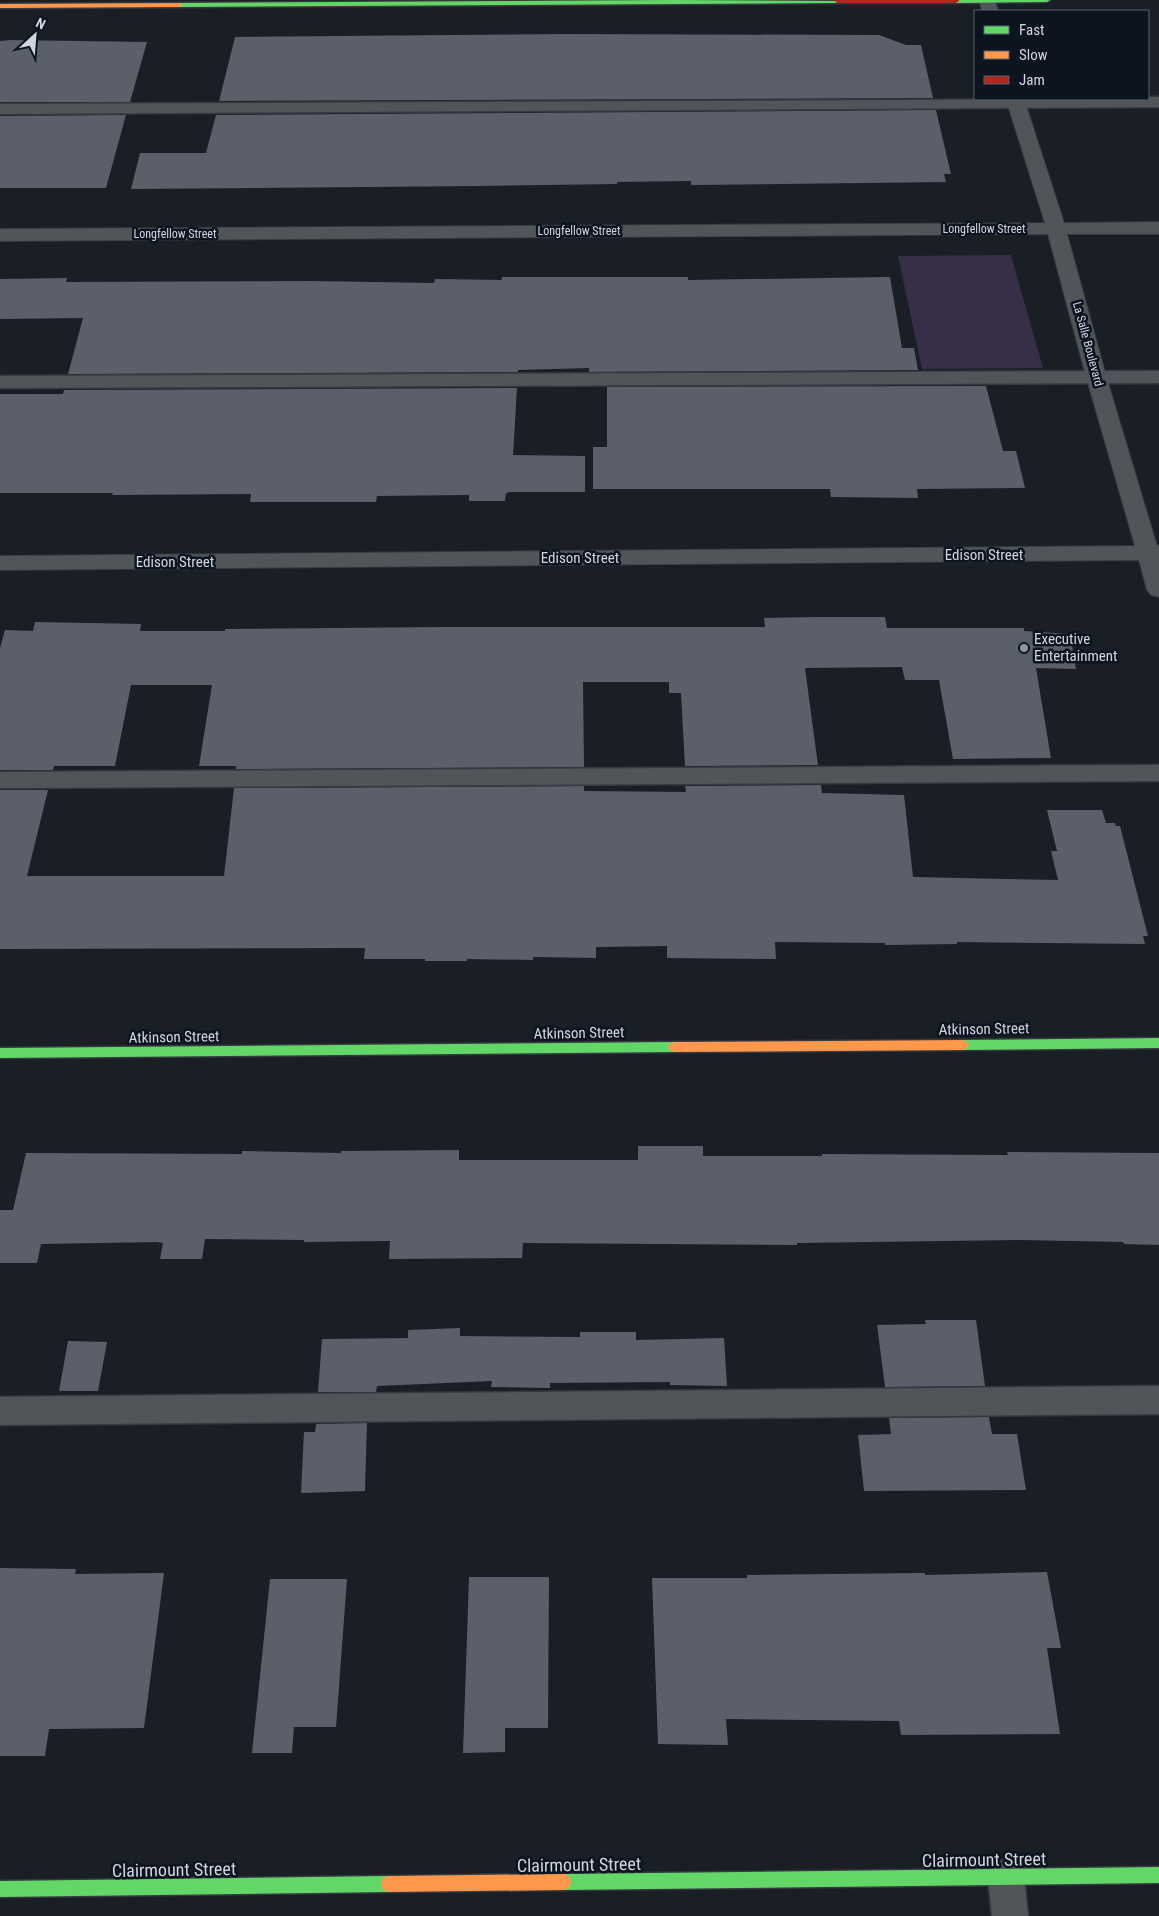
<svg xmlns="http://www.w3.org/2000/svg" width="1159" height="1916" font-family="'Roboto Condensed',sans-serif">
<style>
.green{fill:#372e47}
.building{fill:#5b5f6a}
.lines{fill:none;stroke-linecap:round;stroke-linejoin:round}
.lane-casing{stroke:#363a40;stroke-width:3}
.street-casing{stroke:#363a40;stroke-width:2}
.fast-casing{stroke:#363a40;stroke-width:3}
.slow-casing{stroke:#363a40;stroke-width:3}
.jam-casing{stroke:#363a40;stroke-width:3}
.lane{fill:#51555a;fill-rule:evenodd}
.street{fill:#51555a;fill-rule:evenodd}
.fast{fill:#63d668;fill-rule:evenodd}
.slow{fill:#ff974d;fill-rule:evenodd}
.jam{fill:#b3261e;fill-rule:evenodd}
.poi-dot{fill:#90969e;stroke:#0c1420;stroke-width:2}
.labels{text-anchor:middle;stroke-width:5;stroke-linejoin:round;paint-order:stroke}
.far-street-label{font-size:12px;fill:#d0d6df;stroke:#0c1420}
.street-label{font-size:15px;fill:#d0d6df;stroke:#0c1420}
.poi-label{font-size:15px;fill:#d0d6df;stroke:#0c1420;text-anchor:start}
.near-street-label{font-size:18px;fill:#d0d6df;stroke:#0c1420}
</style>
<rect width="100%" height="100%" fill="#1a1f25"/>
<!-- green -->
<path class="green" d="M1011 255 1043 368 922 369 898 256Z"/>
<!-- building -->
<path class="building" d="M569 34 879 35 906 45H921L933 98 219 101 235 37Z
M11 40 147 42 130 102H0V41Z
M936 110 951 174H944L946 182 691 185V181L617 182V184L476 186 131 189 140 153H206L216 115Z
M126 115 106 188H0V116Z
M502 277H688V280L890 277 902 348H914L918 370 589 372V368L518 370V372L68 374 83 318 0 319V279L67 278 66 282 313 281 434 283 435 279 502 280Z
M986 386 1003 451H1016L1025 488 917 489 918 498 831 497 830 489H593V447H607V387Z
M517 388 513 455 585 456V492H510L506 493 505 501H469V495L377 496 376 502H250L251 494 112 495 113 493H0V394H63L64 390Z
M815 617H885L887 628H1024V631L1070 634 1076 669 1036 668 1051 758 953 759 939 680H905L902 667 805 668 818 765 685 766 681 693H669V682H583L584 767 236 769V766H199L212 685H131L115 766H54L53 770H0V648L5 630 33 631 35 622 141 624 140 631H225V629L445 627H765L764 618Z
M821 785 822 793 904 795 913 877 1058 880 1051 851H1057L1047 810H1102L1106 823H1115L1116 826H1120L1148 936H1143L1145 944 957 942V944L885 945V943L775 942 776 959 667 958V946L596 947V958L533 957V960L467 959V961H425V959H364L365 948 0 949V790H48L27 876H224L234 788 584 786V791L686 792 685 786Z
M638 1146H703V1156H822V1154L1008 1155 1007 1152 1159 1153V1245L1124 1244 1123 1242 1022 1240 797 1243V1245L523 1243 522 1258 389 1259 390 1241 304 1242V1240L205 1239 202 1259H160L163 1243 157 1242 41 1244 37 1263H0V1210H13L26 1153 242 1154V1151L341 1153V1151L459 1150V1160H638Z
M925 1320H976L985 1386 885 1387 877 1325 926 1324Z
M460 1328V1336L580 1337V1332H636V1340L724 1338 727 1386 670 1385V1382L550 1383V1388L491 1387 492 1381 377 1386 376 1392H318L322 1339 408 1338V1330Z
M68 1341 107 1342 98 1391H59Z
M989 1417 992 1434H1017L1026 1490 864 1491 858 1435 891 1434 889 1418Z
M367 1423 365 1491 301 1493 304 1432H315L316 1424Z
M0 1568 76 1569 75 1574 164 1573 144 1728 49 1729 45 1756H0Z
M1047 1572 1061 1648H1047L1060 1734 901 1735 899 1721 726 1719 728 1745 658 1744 652 1578H747V1575L925 1573V1575Z
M469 1577H549L548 1728H505V1752L463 1753Z
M270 1579H347L336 1727H294L292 1753H252Z"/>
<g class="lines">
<defs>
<path id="lane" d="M1148 97H1159V107L0 114V104L1148 99Z
M1159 371V383L0 388V376Z
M1159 765V781L0 788V772Z
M1159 1386V1414L0 1425V1397Z
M1006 1859 1019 1864 1024 1877 1028 1916H992L988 1877 993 1864Z"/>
<path id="street" d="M979 0H995L998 11H982Z
M1006 99H1024L1064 223 1159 222V234H1067L1106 376 1157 546H1159V597L1151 595 1147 590 1139 560 0 570V556L1135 546 1086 376 1048 234 0 241V229L1045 223Z"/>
<path id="fast" d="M673 0 840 1 837 3 180 7 177 5 180 3Z
M953 0H1050L1047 2 956 3Z
M1159 1038V1048L963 1050 959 1048 957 1045 959 1042 963 1040Z
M674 1042 678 1044 680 1047 678 1050 674 1052 0 1058V1048Z
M1159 1867V1883L563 1890 557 1888 555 1882 557 1876 563 1874Z
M389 1876 395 1878 397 1884 395 1890 389 1892 0 1897V1881Z"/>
<path id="slow" d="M0 4 180 3 183 5 180 7 0 8Z
M963 1040 967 1042 969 1045 967 1048 963 1050 674 1052 670 1050 668 1047 670 1044 674 1042Z
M563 1874 569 1876 571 1882 569 1888 563 1890 389 1892 383 1890 381 1884 383 1878 389 1876Z"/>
<path id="jam" d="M834 0H959V1L956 3H837Z"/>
</defs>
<!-- lane casing -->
<use href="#lane" class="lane-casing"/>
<!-- street casing -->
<use href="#street" class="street-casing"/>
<!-- fast casing -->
<use href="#fast" class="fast-casing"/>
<!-- slow casing -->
<use href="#slow" class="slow-casing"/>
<!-- jam casing -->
<use href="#jam" class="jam-casing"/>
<!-- lane -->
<use href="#lane" class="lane"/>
<!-- street -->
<use href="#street" class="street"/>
<!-- fast -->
<use href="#fast" class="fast"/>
<!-- slow -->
<use href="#slow" class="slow"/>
<!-- jam -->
<use href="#jam" class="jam"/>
</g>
<!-- markers -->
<circle class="poi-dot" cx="1024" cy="648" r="5"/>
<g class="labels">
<!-- far-street labels -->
<g class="far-street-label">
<text x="984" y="233">Longfellow Street</text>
<text x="579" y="235">Longfellow Street</text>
<text x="175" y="238">Longfellow Street</text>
<text transform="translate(1088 344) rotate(75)" y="4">La Salle Boulevard</text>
</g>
<!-- street labels -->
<g class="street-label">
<text x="984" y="560">Edison Street</text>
<text x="580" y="563">Edison Street</text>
<text x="175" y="567">Edison Street</text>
<text transform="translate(984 1029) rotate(-1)" y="5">Atkinson Street</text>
<text transform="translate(579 1033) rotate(-1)" y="5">Atkinson Street</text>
<text transform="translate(174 1037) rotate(-1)" y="5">Atkinson Street</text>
</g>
<!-- poi labels -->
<g class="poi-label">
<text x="1034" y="644">Executive<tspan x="1034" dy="17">Entertainment</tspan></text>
</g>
<!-- near-street labels -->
<g class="near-street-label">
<text transform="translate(984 1860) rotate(-1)" y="6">Clairmount Street</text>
<text transform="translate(579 1865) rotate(-1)" y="6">Clairmount Street</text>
<text transform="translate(174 1870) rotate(-1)" y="6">Clairmount Street</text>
</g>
</g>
<!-- legend -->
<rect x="974" y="10" width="175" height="90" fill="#0c1420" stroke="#5a626c"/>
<rect x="984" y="26" width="25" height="8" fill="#63d668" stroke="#5a626c"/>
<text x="1019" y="35" font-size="15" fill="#d0d6df">Fast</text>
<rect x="984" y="51" width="25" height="8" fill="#ff974d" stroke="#5a626c"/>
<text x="1019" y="60" font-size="15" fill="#d0d6df">Slow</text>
<rect x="984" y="76" width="25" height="8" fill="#b3261e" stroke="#5a626c"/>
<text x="1019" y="85" font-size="15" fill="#d0d6df">Jam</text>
<!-- north arrow -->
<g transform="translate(35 35) rotate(26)" stroke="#0c1420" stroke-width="4" paint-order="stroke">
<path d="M0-4L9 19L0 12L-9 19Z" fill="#d0d6df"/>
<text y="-8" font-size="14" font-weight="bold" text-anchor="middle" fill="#d0d6df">N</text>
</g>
</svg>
